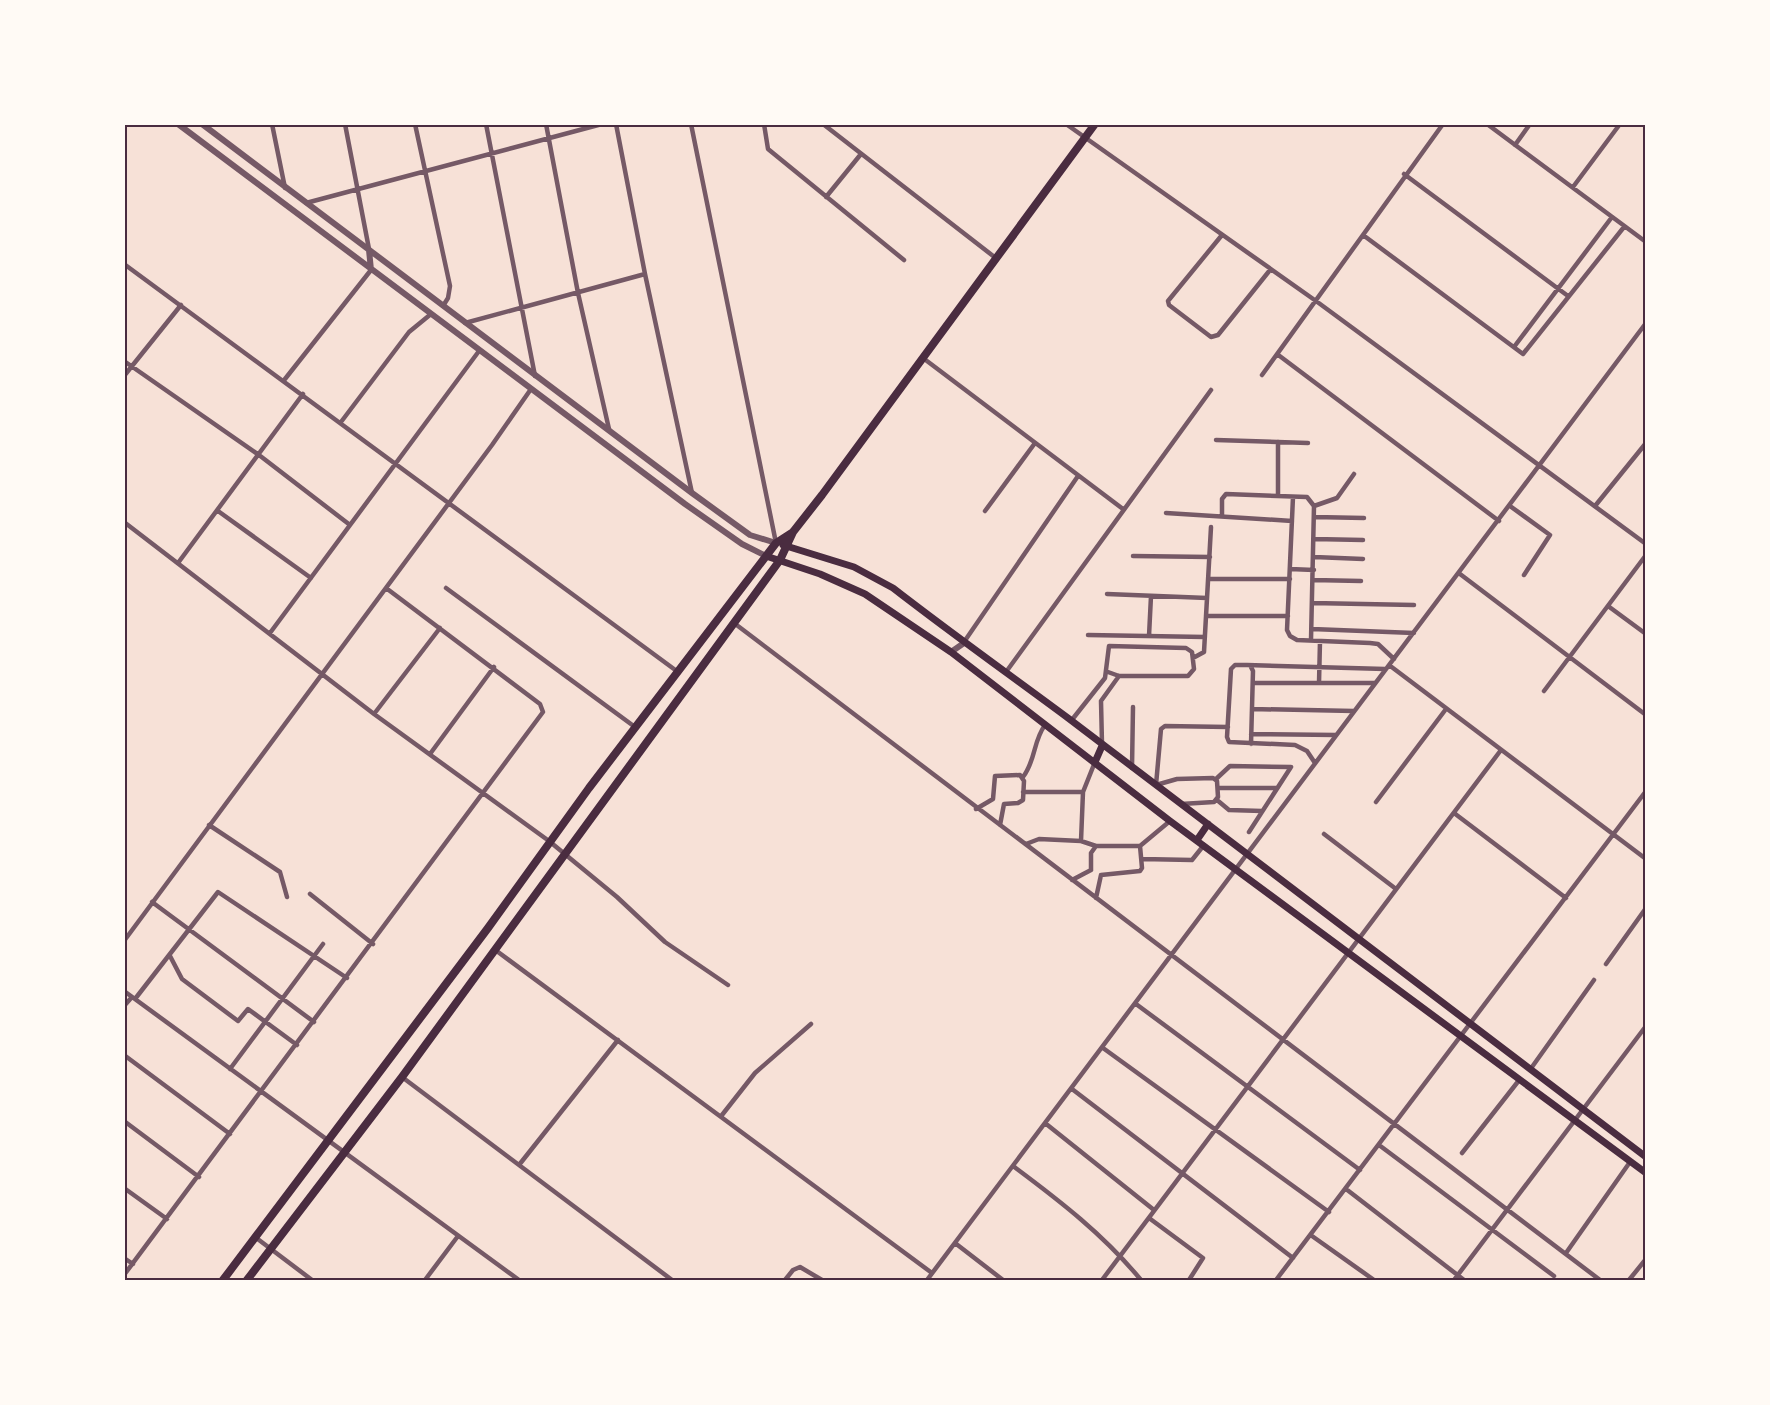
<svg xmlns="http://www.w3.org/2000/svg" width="1770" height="1405" font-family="'IBM Plex Sans',sans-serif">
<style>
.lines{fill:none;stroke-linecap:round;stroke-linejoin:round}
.minor{stroke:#755966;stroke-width:4.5}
.tertiary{stroke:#755966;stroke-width:6}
.secondary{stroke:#4a2c40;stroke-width:7}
.primary{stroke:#4a2c40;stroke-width:8}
.neatline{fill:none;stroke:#4a2c40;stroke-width:2}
</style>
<rect width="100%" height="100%" fill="#f7e1d7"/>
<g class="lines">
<!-- minor -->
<path class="minor" d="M272 124 285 188
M345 124 369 249
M415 124 450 286 448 298 443 306
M486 124 535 376
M546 124 578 293 609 429
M616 124 645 274 692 493
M691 124 776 543
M764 124 768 149 904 260
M823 124 997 259
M1066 124 1316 301 1646 544
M1487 124 1646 242
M1515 145 1530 124
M1404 174 1568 296
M1573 187 1620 124
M826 197 861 154
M306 203 602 124
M1222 235 1168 301 1169 305 1211 337 1218 335 1270 270
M1363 235 1523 354 1624 227
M124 264 678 672
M465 323 645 274
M1514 347 1612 217
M1277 354 1499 521
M923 358 1123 509
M124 361 259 455 350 525
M1262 375 1443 124
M124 376 181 305
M285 379 371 270
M341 422 409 332 431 314
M1216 440 1308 443
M1278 496V442
M1293 497 1287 630 1290 636 1297 640 1370 643 1378 644 1394 659
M1314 506 1337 498 1354 474
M1510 506 1550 535 1524 575
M1595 506 1646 443
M218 511 311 578
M985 511 1035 443
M1166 513 1292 521
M1222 515V499L1226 494 1307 497 1314 506
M1314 517 1364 518
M124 522 374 714 549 841 617 897 665 942 728 985
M1314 539 1363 540
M1133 556 1210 557
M1314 557 1363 559
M178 563 303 394
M1290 569 1314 570
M1460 574 1646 715
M1208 579H1290
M1313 580 1361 581
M446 588 635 727
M1107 594 1207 598
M1312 603 1414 605
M1608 606 1646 634
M1206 616H1288
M734 623 1600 1280
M1312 629 1414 633
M270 633 479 351
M1088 635 1205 637
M1149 636 1151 596
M1311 640 1314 506
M964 642 1078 476
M1193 658 1204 652 1211 527
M1389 665 1646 859
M1251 667 1253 671 1251 744
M1006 672 1211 390
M1253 683H1374
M1319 683 1320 641
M1544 691 1646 555
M1252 709 1354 711
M374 714 440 628
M1071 721 1105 678 1109 646 1186 648 1192 652 1194 669 1188 676H1119L1108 672
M1251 734 1336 735
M1102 744 1101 701 1119 676
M430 754 494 667
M1315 763 1307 751 1295 745 1229 742 1227 737 1231 669 1235 665H1247L1385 669
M1132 768 1133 707
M1023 777C1036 760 1033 741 1045 725
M1216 779 1230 766 1291 767
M1218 788H1277
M1023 792H1083
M1217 800 1229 810 1262 811
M1376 802 1446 709
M1181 804 1214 802 1218 797 1217 781 1213 778 1177 779 1156 785 1161 729 1165 726 1228 727
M976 809 993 799 995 776 1020 775 1024 781 1023 800 1018 803 1004 804 1000 825
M1454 813 1566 898
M209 825 280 872 287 897
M1249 832 1291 767
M1324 834 1396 889
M1081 841 1083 792 1095 762
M1026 844 1039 839 1081 841 1096 846H1140
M1140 846 1170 821
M1142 859 1192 860 1204 845
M1091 870V853L1096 846
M1101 875 1140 871 1142 868 1140 846
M1072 880 1091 870
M310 894 373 944
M1096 898 1101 875
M152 902 314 1022
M124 941 492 445 531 389
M494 949 932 1273
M170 956 182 979 238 1021 248 1009 297 1045
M1606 964 1646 908
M124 991 519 1280
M135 999 218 892 347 978
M1136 1004 1360 1170
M124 1006 132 997
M1103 1048 1329 1212
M124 1055 230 1134
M1532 1067 1594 980
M230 1069 323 944
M402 1077 672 1280
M1072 1089 1293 1258
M722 1115 755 1073 811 1024
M124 1121 199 1177
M1045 1123 1154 1210
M1379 1145 1554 1276
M1462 1153 1520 1079
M519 1165 618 1040
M1013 1166C1060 1201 1104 1235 1141 1280
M124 1188 167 1219
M1346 1189 1464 1280
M1149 1218 1203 1258 1189 1280
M1312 1236 1374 1280
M255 1237 312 1280
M955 1243 1003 1280
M1566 1253 1630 1162
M124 1258 133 1264
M124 1275 543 712 540 704 386 588
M425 1280 458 1236
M785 1280 793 1270 800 1267 822 1280
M927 1280 1646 323
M1102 1280 1501 750
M1276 1280 1646 791
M1454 1280 1646 1026
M1629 1280 1646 1259"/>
<!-- tertiary -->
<path class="tertiary" d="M178 124 685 504 742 544 766 556
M202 124 692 493 750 535 776 543
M369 250 371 270
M951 652 964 643"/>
<!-- secondary -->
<path class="secondary" d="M783 545 854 567 893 588C951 633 1010 675 1068 718 1261 864 1454 1010 1646 1157
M766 556 820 574 865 594 951 652 1170 821 1646 1173
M1095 762 1102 746
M1197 840 1208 824"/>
<!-- primary -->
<path class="primary" d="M223 1280 488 928 589 788 776 543 793 532 822 495 1095 124
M247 1280 402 1077 780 560 793 532"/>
</g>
<!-- border -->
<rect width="1770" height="1405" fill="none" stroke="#fffaf5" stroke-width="252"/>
<rect x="126" y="126" width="1518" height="1153" class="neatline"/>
</svg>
